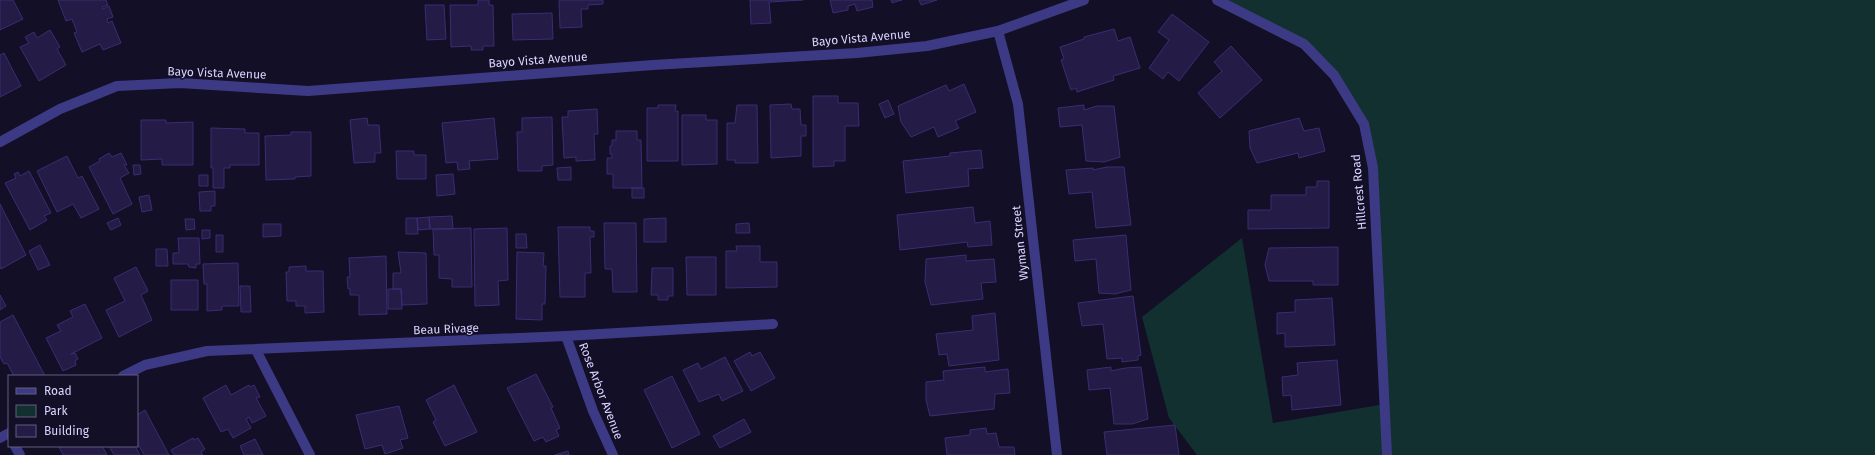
<svg xmlns="http://www.w3.org/2000/svg" width="1875" height="455" font-family="'Fira Sans',sans-serif">
<style>
.green{fill:#12302f}
.building{fill:#241b47;stroke:#3b2d73}
.lines{fill:none;stroke-linecap:round;stroke-linejoin:round}
.minor{stroke:#3d3a85;stroke-width:10}
.labels{text-anchor:middle;stroke-width:3;stroke-linejoin:round;paint-order:stroke}
.street-label{font-size:12px;fill:#d9d4ff;stroke:#130f26}
</style>
<rect width="100%" height="100%" fill="#130f26"/>
<!-- green -->
<path class="green" d="M1217 0H1875V455H1197L1169 418 1142 317 1242 238 1273 423 1385 404 1373 168 1364 124 1334 75 1304 44Z"/>
<!-- building -->
<path class="building" d="M0 0H13L23 19 0 30Z
M58 0H106L108 5 102 7 103 9 109 6 113 17 107 19 108 23 112 21 121 43 103 50 100 44 82 52 74 33 77 32 72 19 66 21Z
M478 0H489V5H493L494 46H483V50H471V46L451 47 450 5H478Z
M559 0H603V4L588 5V9H581L582 27 560 28Z
M750 0H803L769 2 771 23 751 24Z
M830 0H872L873 7 857 11 855 4 848 6V10L833 13Z
M891 0H902L892 3Z
M919 0H937L921 5Z
M425 5H444L446 39 427 40Z
M552 13 553 39 513 40 512 14Z
M1172 14 1209 42 1179 81 1168 72 1163 79 1149 68 1169 40 1158 32Z
M1114 29 1118 41 1130 37 1140 68 1113 76 1114 80 1077 92 1076 88 1071 90 1061 60 1064 59 1060 47 1084 39V37Z
M50 30 60 47 57 49 66 65 39 81 20 47 29 43 25 37 34 32 37 38Z
M1231 46 1262 80 1220 118 1198 93 1222 71 1214 62Z
M4 53 21 86 0 97V55Z
M964 84 976 112 955 121 959 128 938 137 934 127 911 137 901 122 898 106 946 85 949 91Z
M813 96H838V103H858L859 126H845V161H834V166L813 167Z
M888 100 894 114 885 118 879 104Z
M791 104 792 109H800L801 125H806V136H801V156L771 158 770 105Z
M658 105H676L675 111H678V161H647V108H658Z
M737 105H757L758 163H735V160H727V123H735Z
M1084 105V110L1097 106H1114L1120 157 1104 162 1086 161 1082 125 1060 127 1058 108Z
M597 109 598 134H594L595 160 576 161V157L564 158 562 117H568V111Z
M682 115H706V120H717V164L682 165Z
M552 117 553 165 542 166V171H518L517 132H522V118Z
M367 118 368 125H379L381 153H375V162L354 163 350 120Z
M494 118 498 159 469 161 470 169 458 170 457 162 446 163 442 123Z
M1299 118 1304 131 1319 128 1325 151 1299 158 1298 153 1257 163 1250 148 1249 131Z
M141 120H166V123L193 122V165H162V159L141 160Z
M211 128 245 129V133H259V165H230V168H224V188H213V168H211Z
M616 131H637V140H641L642 188H613V174H607V158H612V154H610V146H612V140H616Z
M291 132H311V176L295 177V179L266 180 265 136 291 135Z
M981 150 983 168 968 169 969 186 906 193 903 161 950 156V153Z
M396 151H414V155H426V179H397Z
M109 153 112 157 121 153 127 165H124L129 173 120 178 132 204 113 214 89 167 100 161 99 159Z
M67 156 78 178 82 176 99 209 81 218 73 204 57 212 37 171Z
M133 165H140L141 174 134 175Z
M571 167V180H558L557 168Z
M1107 167H1124L1131 225 1096 228 1092 192 1069 194 1066 170 1093 168V170Z
M29 171 51 213 44 216 47 220 30 230 5 183 16 178 14 174 18 172 20 176Z
M453 174 455 194 437 196 436 175Z
M199 175H208V186H199Z
M1317 181H1329V228L1248 229V210H1271V195H1306V187H1317Z
M632 188H644V198H632Z
M215 191V206H211V211H200L199 192Z
M149 195 152 210 142 212 139 197Z
M0 204 26 255 1 269 0 266Z
M973 207 975 223 990 221 992 245 968 247 967 242 900 250 897 215Z
M452 216 453 229H430L429 217Z
M429 217 430 229 418 230 417 218Z
M118 218 121 225 111 230 107 223Z
M406 218H417L418 234H406Z
M666 218V242H644V219Z
M185 219H194L195 229 186 230Z
M604 223H636L637 292H613L612 269H605Z
M749 223 750 233H736V224Z
M263 224H281V236L263 237Z
M558 227H590V231H594V237H590L591 273H585V297H560Z
M471 228 472 287H452V279L439 278V255H434L433 229Z
M507 228 508 280 498 281 499 305 475 306 474 229Z
M202 230H210V238L202 239Z
M516 234H526L527 248H516Z
M216 235H223V252H216Z
M1126 235 1131 290 1115 294 1099 293 1096 259 1075 261 1073 240Z
M178 238H199L200 264H196V268L189 267 188 264H173V253H179Z
M40 245 50 265 38 270 29 251Z
M736 246H760V262H777V287L726 288V251H737Z
M1338 247V285H1313V281H1269L1265 265 1269 248Z
M156 249H167L168 266H156Z
M398 252 426 253 427 304 402 305 401 289H393V273H401Z
M517 252 544 253 543 266H546L545 304H542V320L516 319Z
M966 255V261L994 259 996 282 981 283 983 299 931 305 925 282 926 259Z
M386 256 387 314 359 315V295H350V289H348L347 277H350L349 258Z
M686 257H716V295H687Z
M238 263 239 306H222V310L207 311V284H204L203 264Z
M306 266V271H323L324 312 305 313V306H296V301H287L286 272H289V267Z
M136 267 148 291 141 295 152 320 119 337 106 310 125 301 114 278Z
M652 268H673V296H668V300H658V295H651Z
M171 280H198V310H171Z
M240 286H250L251 312H241Z
M388 289H401L402 309H388Z
M0 295 6 306 0 310Z
M1133 296 1141 355 1138 356V360L1122 362V358L1107 359 1103 324 1082 326 1078 303Z
M1332 298 1335 345 1285 347V333L1277 334V313L1295 312V300Z
M85 304 102 338 71 354 75 353 78 359 75 361 76 365 63 371 46 338 61 331 57 325 73 317 70 311Z
M995 313 999 360 949 366 947 354 939 355 936 334 973 330 972 316Z
M13 315 45 376H14L7 363 4 364 0 357V322Z
M750 352 752 356 760 352 775 378 751 391 734 361Z
M725 357 743 391 722 401 719 394 699 402 683 370 698 363 701 369Z
M1337 360 1341 405 1292 410 1291 395 1283 396 1282 377 1298 375 1297 363Z
M985 367V372L1008 369 1010 393 995 394 994 409 930 416 926 400V382L944 380 943 371Z
M1111 367V371L1125 368 1141 367 1148 419 1132 424H1114L1110 388 1089 390 1087 370Z
M536 374 553 407 551 408 560 428 556 430 559 436 546 442 543 437 534 441 507 388Z
M672 376 700 434 672 448 644 390Z
M226 385 231 395 249 385 250 387 254 385 260 397 256 398 266 416 252 423 249 417 246 419 251 428 233 438 228 429 221 432 203 398Z
M454 385 477 432 445 446 433 422 436 420 426 400Z
M399 406 408 438 400 440 403 448 385 454 382 445 365 449 356 415Z
M145 410 169 455H144L137 442V415Z
M744 419 751 432 720 448 713 436Z
M1175 425 1179 455H1107L1104 432Z
M986 428 987 434 996 433 999 447H1014L1015 455H947L945 438 970 435V430Z
M193 438 194 440 198 438 205 449 201 452 203 455H174L171 450Z
M255 439 263 455H244L240 446Z
M61 446H102L107 455H63L59 447Z
M109 446H135L140 455H114Z
M568 451 569 455H555Z"/>
<g class="lines">
<!-- minor -->
<path class="minor" d="M1217 0 1304 44 1334 75 1364 124 1373 168 1387 455
M998 31 1018 104 1057 455
M0 142 60 109 117 86 180 83 308 91 653 65 857 53 927 46 998 31 1084 0
M566 336 593 411 613 455
M256 350 310 455
M123 376 145 365 207 351 566 336 773 324
M0 438 9 433
M15 446 20 455"/>
</g>
<g class="labels">
<!-- street labels -->
<g class="street-label">
<text transform="translate(861 38) rotate(-5)" y="4">Bayo Vista Avenue</text>
<text transform="translate(538 60) rotate(-4)" y="4">Bayo Vista Avenue</text>
<text transform="translate(217 73) rotate(2)" y="4">Bayo Vista Avenue</text>
<text transform="translate(1359 192) rotate(-95)" y="4">Hillcrest Road</text>
<text transform="translate(1020 243) rotate(-96)" y="4">Wyman Street</text>
<text transform="translate(446 329) rotate(-2)" y="4">Beau Rivage</text>
<text transform="translate(601 391) rotate(69)" y="4">Rose Arbor Avenue</text>
</g>
</g>
<!-- legend -->
<rect x="8" y="375" width="130" height="72" fill="#130f26" stroke="#625e7d"/>
<rect x="16" y="388" width="20" height="6" fill="#3d3a85" stroke="#625e7d"/>
<text x="44" y="395" font-size="12" fill="#d9d4ff">Road</text>
<rect x="16" y="405" width="20" height="12" fill="#12302f" stroke="#625e7d"/>
<text x="44" y="415" font-size="12" fill="#d9d4ff">Park</text>
<rect x="16" y="425" width="20" height="12" fill="#241b47" stroke="#625e7d"/>
<text x="44" y="435" font-size="12" fill="#d9d4ff">Building</text>
</svg>
